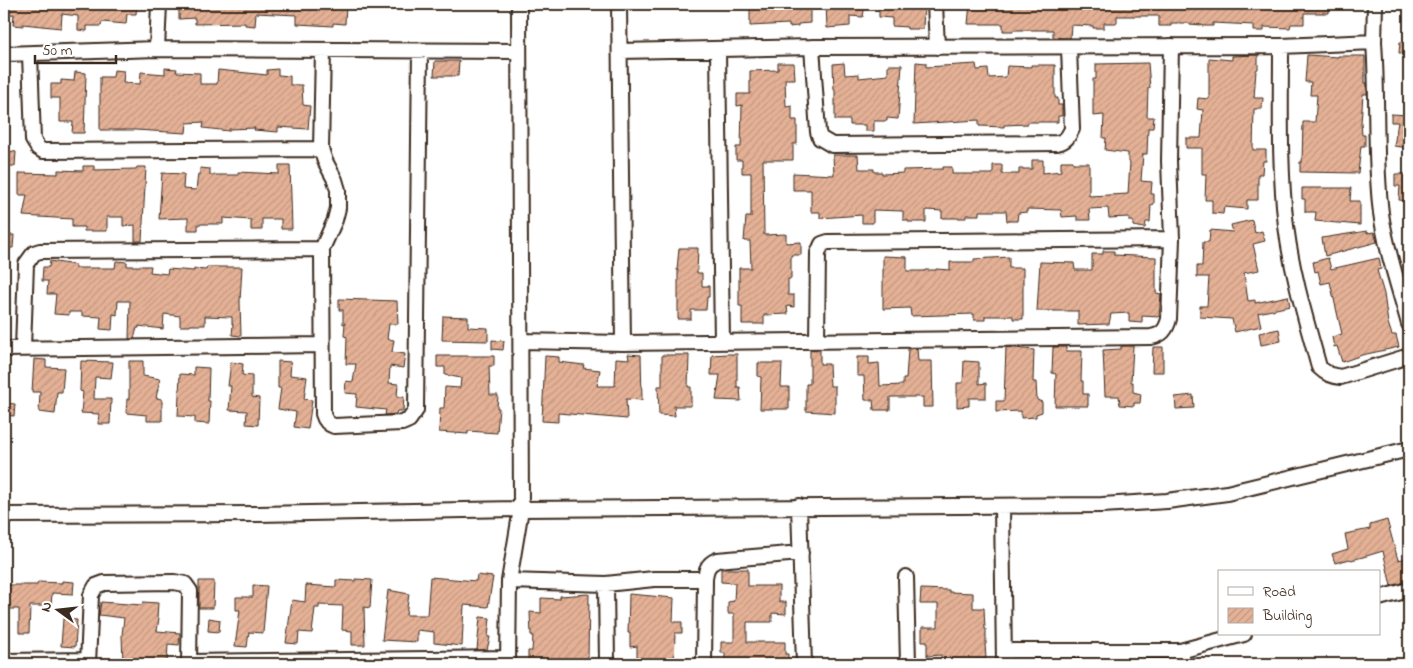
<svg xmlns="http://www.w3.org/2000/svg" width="1413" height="668" font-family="'Indie Flower',sans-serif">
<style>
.building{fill:url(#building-hatch);stroke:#3b2a1e}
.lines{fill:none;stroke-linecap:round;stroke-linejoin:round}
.minor-casing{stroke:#3b2a1e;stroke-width:18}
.minor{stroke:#fff;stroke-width:14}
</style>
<defs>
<pattern id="building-hatch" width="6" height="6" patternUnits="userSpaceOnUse" patternTransform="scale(1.25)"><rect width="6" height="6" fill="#e4b196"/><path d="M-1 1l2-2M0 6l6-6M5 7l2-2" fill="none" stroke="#c49881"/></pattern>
</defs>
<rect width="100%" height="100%" fill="#fff"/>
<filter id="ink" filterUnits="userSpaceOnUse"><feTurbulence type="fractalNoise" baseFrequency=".02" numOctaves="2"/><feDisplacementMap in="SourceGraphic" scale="10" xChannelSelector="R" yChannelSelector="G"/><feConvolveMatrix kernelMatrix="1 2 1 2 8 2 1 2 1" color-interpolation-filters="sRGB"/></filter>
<g filter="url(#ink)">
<!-- building -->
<path class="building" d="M4 4H137L136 14H127L126 24 102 22 101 26H87V31L78 30V16L62 14 61 28 23 24V26L13 25 14 14 4 15Z
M179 4H346L345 24 333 23V26L297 24V15L256 13 255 26 245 25V23L195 24V18L179 19Z
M750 4H810V23L798 24V26L789 27V24L750 26Z
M826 4H865L863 17 850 16V26L827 28Z
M879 4H904L903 7H924L923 29H907V27L892 26V18L879 17Z
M970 4H1329V13H1304V24H1291L1290 28 1264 27V31H1254V25L1213 23V26H1202V25L1189 24V23H1171V26H1159V16H1117V23H1104V28H1093V26L1071 25 1070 38H1064L1053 37V30H1014V31H1003V24H968Z
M1400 42H1409V53H1399Z
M1258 55V69L1256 70 1254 98H1263L1262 109H1254L1253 150H1266V161H1263L1262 174H1258V200H1247V209L1224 207 1223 214 1212 213V200H1205L1206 174H1202V148H1186V138H1201L1203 110 1197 109 1198 98 1209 99V58L1232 60V56Z
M1307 55 1338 57V56H1365V83H1367V94H1363L1361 123 1362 135H1365V146H1361L1358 173 1300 172V162H1302L1303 122H1315L1317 95H1310L1311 82H1305Z
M435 61H459L458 76H434Z
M916 62 926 63V67L976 64 977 70 988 69 989 78 1006 77 1007 66 1031 67V65H1055V98H1058V105H1062V116H1058V122H1028V124L1004 125V127L979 126V120L914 124Z
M778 63H794L795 79H785L786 107 792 106V120H797V144H793V160H763L764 235 786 234V243L801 242V255H791V279H788V295H794V307L787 306 788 314 764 315V324H742V306H739V268H751L750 241H744L746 217H751V173H742V160H736V147H741L742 105 737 106V94H750V71L778 70Z
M844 63 845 75 859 74V78L888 75V65H902L898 119 887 118V121H874V131H865V125H850V120H835V90H834L833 64Z
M1148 63 1150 88H1148L1147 117H1154L1153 128H1148L1147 154H1143L1141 181 1152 182 1151 194H1154V204L1151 205 1150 222H1146L1145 228 1133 226V221H1129V217L1109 218 1108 208 1089 209 1090 220H1077V216L1062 217 1061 210 1027 209V212L1018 213 1017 221H1007L1006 211H979V215H966V218H942V211L926 210V222H908V220H903V211L873 210V223H862V215L820 218V212H811V190H793V173L834 175 833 155H858L859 169H874V172H882V174L903 173V170L943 169V167H952V174H993V165H1002V174H1019V169H1032V160H1043V173L1061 171V161H1073V163H1089V196L1128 194 1130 162H1128V153L1105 150 1106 138H1103L1104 115 1093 116V79H1096V64Z
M165 68 177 69 176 72 200 73V84H217L218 70 267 75V70L278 69V75L290 76V85H302L303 105 310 106 308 129 278 127V132L254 130 255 128 229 129V131L203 128 204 122 187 123 186 133 135 130H100V77H113L114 70 124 71 123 83 140 84 141 72 165 74Z
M75 72 86 73 84 133H72L73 122H60V98H51V84H61V80L74 81Z
M1391 114 1409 115V148L1394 146 1398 122H1391Z
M7 151 16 152 15 166H4V154H7Z
M279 165H290L292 229H281V219H262V230H251V220L223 218V224H198V230H188V218L159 219 162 173 184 174 183 189 196 190 198 174H200V168L210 169V175H238V172L279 174Z
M83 166H94V170L136 169 137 167H146L142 241H135V225L123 226V217H107V231H84V227H72V219L23 216 27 195H19V173L58 174V170L83 171Z
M1395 174H1409V201L1399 200 1400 186H1395Z
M1302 188H1351L1350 201H1360V225L1315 221 1316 212H1305V199H1302Z
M1252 220 1255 233 1262 231 1265 241 1253 244 1259 270 1244 273 1248 301 1255 300V303L1288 296 1290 306 1258 313 1261 326 1235 332 1232 319 1200 317V306H1207L1209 277H1197V266H1202L1203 242H1209L1210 230 1233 232 1231 225Z
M1367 231V233L1374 232 1377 242 1325 256 1322 238Z
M4 235H14L13 248H4Z
M679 248H698L697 273H702V286H709V297H707L706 310H691V319H678V270H677Z
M1103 251H1114V255L1156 257V293L1161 294 1159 317 1142 316V323L1129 322V313L1111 314 1109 324 1078 325V311H1037L1040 262 1074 263 1075 270H1092V254H1103Z
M883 256 907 257V271H925V270H936V269L950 270V262H974V259L1009 257V268H1023V319H1013V316H985V320H974V314L911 316 910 308 883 309Z
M1328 258 1331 269 1379 258 1381 269 1377 270 1384 294 1388 323 1392 335H1396L1399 347 1362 355 1342 362 1337 346 1334 347 1332 337 1342 334 1330 282 1321 284 1318 271 1315 272 1313 262Z
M50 261 75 265V268H115L116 261 127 262V266H151L150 272 167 274 168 269 194 271V269L206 270 207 267H242L240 301 241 336 232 335 233 324H232V317L205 316V325H190V326H180V316L164 314 163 329 139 326V328H137L134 339H129L130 301H118L117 315 113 314 112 330 100 329 101 317 82 316V312H69V315L54 314 56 294H47L48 281H42L43 267H49Z
M339 299 397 301 398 324H389L387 339 394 340 392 352 405 354 403 368 390 366 389 383 398 384 397 397H404L403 411H397L396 414 385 415 386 410 356 407 357 394 345 393 346 381 353 382 356 364H346L347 337 344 336 345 323 343 324V310H339Z
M443 316 468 317V327L488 328V341L442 340Z
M1279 329 1281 341 1261 345 1259 333Z
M492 340 504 341 503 350 492 349Z
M1121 346H1133L1131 382H1133V392L1141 394 1140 403H1134V406L1120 405 1119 396H1105L1103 350 1121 349Z
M1006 347 1034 350 1033 382H1036L1037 400 1042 402V412L1036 414V417L1021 418V411L996 412V401H1004Z
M1053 347H1066V351H1082L1081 381H1083V394H1088V406H1055L1056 374 1052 373Z
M1153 347H1163V372H1152Z
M917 348 918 361H932L933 407H923V397H890V410H874L873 400H865L864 376H857V357H869V364L879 363 880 386 903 385V379H906L908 349Z
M810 350H820V364H829L830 386H835V413L806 411V384H810Z
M628 354 641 355 642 400 626 399 627 419 558 413V422L542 421 545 356 559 357V362L584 365 583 368 600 370 597 386H615L616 358 629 359Z
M727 354H737V387H740L741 401 716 400 720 375H711L712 355Z
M662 355H689L688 387H691V406H674L675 416 659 415 658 386H662Z
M437 356H494V366H489L490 395H498L497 408H499L497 433 468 431V434L439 432 440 408H444L445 387 460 388 461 378 445 375V367H437Z
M34 359 46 360V367L64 368 62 392H57L55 414 39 412 40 392H32Z
M81 361 113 362 111 378 95 377 94 399H111L110 424H98L99 414 81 413 83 392 80 391Z
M129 361H143V376L160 379 156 398 162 399V421H147V415L126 413 127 399H129Z
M278 361 291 362 290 375 307 377 304 399 312 400 308 429 294 427 296 412 278 409 281 388H278Z
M964 361 979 362V384L986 383V398H969V406L957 407V383H963Z
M231 362 243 364 242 375 252 376V397L259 398 258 425 246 424 247 411 229 410 231 386H228Z
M758 363H782L781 387H789V409H760L761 377 758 376Z
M194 367 209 368 208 401H210L209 424 195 423V417L178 416 180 374 194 375Z
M1193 395 1194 408 1176 409 1175 397Z
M4 403 15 404 14 416 4 415Z
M1387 520 1398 560 1409 558V581L1391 586 1383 551 1363 557 1351 560 1350 559 1335 563 1332 554 1348 549 1345 534 1370 529V525Z
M721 569H748V586H779V602H786V614L772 613V622H747V642H785V654H788V664H725V653H721V642H734V614H728V602L734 601 735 583 721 582Z
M477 575 493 577 488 607 464 605 462 646 434 643V632L417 630V642L382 640 388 590 409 594 406 615H427L430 577 476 581Z
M355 579 372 580 370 608 364 607 365 645H352V631L342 630 343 606 319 605V608H315L312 633 299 632 298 644 286 643 292 600 305 602 306 585 336 587V580L355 581Z
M62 581 74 582 73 594 52 593 51 606H30L29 633H19V609H4V585H37L38 582 62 583Z
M199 581H214L213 608H199Z
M253 585 267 586 263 633 249 632 247 647 235 646 240 610H236V597H253Z
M921 589 949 590V592L973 593V608H984L985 629H986V644H985L986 659 962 661 941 660V655L927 656V641H922V627H938V604H920Z
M589 594 588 660 553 659V661H528V651H532L533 635H531L530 612 541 613V598L560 599V596Z
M629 594 674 598 673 622H682V633H675L674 664H637V646L630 647V633H628Z
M101 602 142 605 143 602 158 603 157 618H159L157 631 180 633 179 645 168 644 167 664H123L122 635 124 618 99 615Z
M480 617 490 618 488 637H490L487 650H477Z
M209 618 220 620 219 632 208 631Z
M63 619 77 620 75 647 61 646Z"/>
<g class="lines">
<defs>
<path id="minor" d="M619 4 623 343
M935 4 937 47
M1374 42 1375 4
M1281 46C1281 106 1279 166 1286 226 1292 274 1306 320 1319 367 1326 374 1332 376 1341 377L1409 356
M812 47 818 132 820 138 832 145 1057 143C1066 141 1068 137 1072 129L1069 48
M157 49 159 4
M323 50 321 149 325 161 335 180 338 190V208L335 220 322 249 323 414C325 421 328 424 334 426L402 423 409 420 416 410 420 51
M718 50 722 342
M620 51 812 47 1281 46 1374 42C1378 99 1374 157 1381 213 1386 250 1399 287 1409 324
M4 54 157 49 518 51
M30 54 33 140 38 148 43 151 321 149
M521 341 623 343 1151 337C1162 335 1166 330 1169 319L1172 239 1169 161 1171 46
M817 341 818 253 822 244 828 242 1172 239
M23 348 26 264 34 253 40 251 322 249
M4 349 321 345
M799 506 804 664
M1002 506 1004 664
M4 515 258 514 521 509 1102 505 1167 501 1227 493 1409 449
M906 577 908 664
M509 581 606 584 654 579H705
M606 584 607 664
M1379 598 1409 590
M1004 651H1180L1244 634
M1180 651 1184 664
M4 661 88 660
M189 662 508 658
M88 664 91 595 96 586 104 583 174 582 185 584 190 591 189 664
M508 664 509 581 521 509 519 4
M704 664 705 579C706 569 708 564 717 560L801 553"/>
</defs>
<!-- minor casing -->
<use href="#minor" class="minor-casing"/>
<!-- minor -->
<use href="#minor" class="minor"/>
</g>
</g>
<!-- margin -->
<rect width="1413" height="668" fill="none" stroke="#fff" stroke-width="20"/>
<rect x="10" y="10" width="1393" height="648" fill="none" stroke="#3b2a1e" stroke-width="2" filter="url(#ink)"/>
<!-- legend -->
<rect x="1218" y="570" width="162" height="65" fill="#ffffff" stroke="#b1aaa5"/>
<rect x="1228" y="587" width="25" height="8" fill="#ffffff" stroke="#b1aaa5"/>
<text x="1263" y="596" font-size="15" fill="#3b2a1e">Road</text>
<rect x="1228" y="608" width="25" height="15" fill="url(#building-hatch)" stroke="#b1aaa5"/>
<text x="1263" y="620" font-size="15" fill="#3b2a1e">Building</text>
<!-- north arrow -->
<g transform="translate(58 610) rotate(285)" stroke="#ffffff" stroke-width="4" paint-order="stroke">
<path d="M0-4L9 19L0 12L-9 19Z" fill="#3b2a1e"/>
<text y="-8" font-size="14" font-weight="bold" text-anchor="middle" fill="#3b2a1e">N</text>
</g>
<!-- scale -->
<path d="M35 55v8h81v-8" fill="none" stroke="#3b2a1e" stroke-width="2.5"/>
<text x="42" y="55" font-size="15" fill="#3b2a1e" stroke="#ffffff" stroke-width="4" paint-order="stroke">50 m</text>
</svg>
